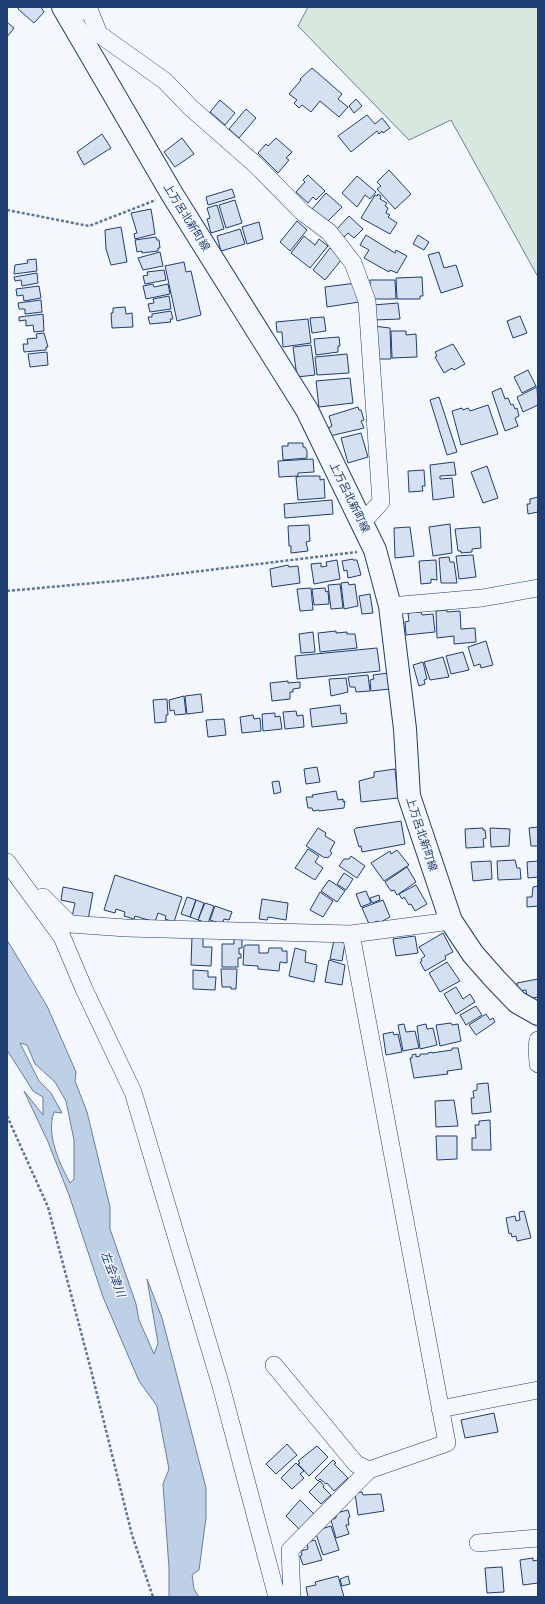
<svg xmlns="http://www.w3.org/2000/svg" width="545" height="1604" font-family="'Noto Sans','Noto Sans JP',sans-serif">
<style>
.green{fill:#d7e8df;stroke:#687fa3}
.water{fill:#bed0e5;stroke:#687fa3;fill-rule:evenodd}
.building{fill:#d5e0f0;stroke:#1d3f73}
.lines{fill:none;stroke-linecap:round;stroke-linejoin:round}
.minor-casing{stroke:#1d3f73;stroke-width:18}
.major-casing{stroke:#1d3f73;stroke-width:24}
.path{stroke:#5e769c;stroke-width:2.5;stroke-dasharray:3 2;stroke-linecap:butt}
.minor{stroke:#f4f7fb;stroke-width:17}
.major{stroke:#f4f7fb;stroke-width:22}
.labels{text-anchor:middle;stroke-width:3;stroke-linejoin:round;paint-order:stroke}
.street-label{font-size:11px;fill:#1d3f73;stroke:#f4f7fb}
.water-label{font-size:12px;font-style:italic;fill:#1d3f73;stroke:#f4f7fb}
</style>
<rect width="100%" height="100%" fill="#f4f7fb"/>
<!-- green -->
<path class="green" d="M308 7H538V277L451 120 409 140 298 26Z"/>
<!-- water -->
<path class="water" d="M7 940 47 1006 76 1072 75 1081 87 1112 110 1207V1229L136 1304 139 1320 154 1354 158 1343 147 1279 162 1318 206 1488V1518L199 1570 192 1575 194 1589 199 1597H169V1568L163 1484 169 1469 157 1406 139 1381 103 1297 69 1195 48 1142 24 1091 43 1115V1097L33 1091 7 1050ZM20 1043 27 1045 35 1064 55 1082 66 1101 74 1140V1179L70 1183C59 1162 46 1135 54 1112L62 1113 51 1093 39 1081Z"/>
<!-- building -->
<path class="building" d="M19 7H41L44 12 34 23 18 9Z
M7 22 14 28 7 37Z
M312 68 342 94 338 99 348 107 339 117 320 101 311 112 302 105 299 108 294 103 297 100 289 94 301 80 300 79Z
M356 99 362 106 354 113 349 106Z
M220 100 235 113 225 125 210 112Z
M246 109 256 118 239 138 229 129Z
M367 115 375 124 382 118 390 128 383 133 382 131 379 134 377 131 351 152 338 136Z
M102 134 111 148 84 165 77 152Z
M182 138 194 154 175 167 164 152Z
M276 138 292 152 286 158 289 160 278 173 258 153 266 144 268 146Z
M389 170 411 194 395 209 377 189 381 186 377 182Z
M308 175 325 191 316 200 313 197 308 203 296 192 305 182 303 180Z
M357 176 376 192 370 199 365 195 357 207 342 193Z
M232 189 235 197 208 205 206 197Z
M326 193 342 207 328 221 324 218 323 219 312 209Z
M378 194 381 196 380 199 387 203 385 206 388 208 386 213 390 215 388 217 397 223 390 234 361 218 375 195 377 196Z
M235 200 242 223 226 228 219 205Z
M217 205 224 229 211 233 207 219 210 218 207 208Z
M151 209 155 234 135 239 134 234 137 233 131 213Z
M349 216 363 229 354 238 348 233 343 238 335 231Z
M297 221 307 230 290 251 280 242Z
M259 222 263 239 247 244 242 227Z
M121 227 127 262 111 265 106 249 105 230Z
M240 229 245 244 221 251 217 236Z
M366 235 395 253 396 250 407 256 397 273 390 270 389 272 364 258 369 250 360 245Z
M418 235 429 242 424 250 413 244Z
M304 236 315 245 319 239 328 246 310 268 291 253Z
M156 237 157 240H159L160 248H158V251L142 253V251L137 252 135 240Z
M330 248 342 259 325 280 313 270Z
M160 252 163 266 143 270 138 258Z
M439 252 444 268 456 265 463 286 441 293 428 255Z
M36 259 37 271 14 274 15 265 28 263 27 260Z
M184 262 186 272 191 271 201 315 177 321 165 266Z
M164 270 166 280 145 284 143 276 148 275 147 272Z
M37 273 38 283 22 286 21 280 15 281 14 277Z
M422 277 423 296H420V299H397L396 278Z
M370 280H395L396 299H370Z
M356 283 359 302 327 307 325 287Z
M153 284 154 287 168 284 170 294 146 299 143 286Z
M39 286 41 298 24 301 23 295 17 296 16 289Z
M169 296 171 309 150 312 148 304 154 303 153 299Z
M41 300 42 312 25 314V309H19L18 303Z
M398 303 400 319 374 320 373 305Z
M125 307 126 314 132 313 133 327 112 328 111 313H113V308Z
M171 311 173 319H170L171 322 150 324 148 317H152V314Z
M43 314 44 331 34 332 33 325 26 326V320L19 321V317Z
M520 316 527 333 513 338 507 321Z
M324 317 326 331 312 333 310 318Z
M308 319 311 343 283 347 282 332H277L276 322Z
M373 326 390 328 391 359H374Z
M391 331H406V335L416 334 417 357 392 358Z
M44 333 48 347H46V350L24 352 23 344H28L27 339 37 338 36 334Z
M339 337 340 346H338V352L316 355 314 339Z
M453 344 465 364 454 370 452 368 444 373 435 357 437 356 435 352Z
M311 345 315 375 297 377 293 347Z
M47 352 48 365 30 367 28 354Z
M347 354 349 373 317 375 315 357Z
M528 370 536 386 522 393 514 377Z
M350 378 353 403 319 407 316 381Z
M537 387 538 405 523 412 517 397Z
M501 388 505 399 508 398 511 405 513 404 515 409 517 408 519 416 515 418 518 426 505 431 492 392Z
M439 397 457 452 447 455 430 400Z
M488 405 498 434 461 445 452 411 462 408 463 410 468 408 470 411Z
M358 407 359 410H361L364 420 361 421 364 428 330 436 328 428 332 426 329 416Z
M361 433 368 457 348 463 341 438Z
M288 443H303V447H305L307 451V458L283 460 282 446H288Z
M313 459 314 472 298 473V476L279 477 278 461Z
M454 462 456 475 440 476V479L452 478 454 497 433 500 430 465Z
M487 466 498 498 483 503 471 472Z
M424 470 425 486H422L423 491 409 492 408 471Z
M302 476H320V480L324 479 325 498 298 500 296 477Z
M538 497V512L528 514 527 504H530V499Z
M332 500 333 514 285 518 284 504Z
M450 524 452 553 433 556 429 527Z
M309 525 310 541 306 542 308 551 291 553V546H289L288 526Z
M410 527 414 556 395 558 394 528Z
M480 527 481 548 472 549V552L461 553V551H458L455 529Z
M473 555 476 577 459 579 456 556Z
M449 557 450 562H454L457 583H441L439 558Z
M353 559V560H357L361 575 348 578 347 570 344 571 342 561Z
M337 560 340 579 314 584 311 564 321 563V567L327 566 326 562Z
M436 560 437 580 431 579V583L421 584 419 561Z
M288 565 289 567 298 566 300 583 272 587 270 569Z
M348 582 349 585 355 584 358 606 344 609 341 583Z
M340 584 343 608 331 609 328 585Z
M311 588 313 610 300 611 297 589Z
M325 588 326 592 328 591 329 604 314 605 312 589Z
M370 594 373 613 362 614 359 596Z
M447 610V612L460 611 461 629 475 628 476 642 454 644V636L437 638 436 611Z
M421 612 422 615 433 614 435 632 406 635 405 622 409 621 408 613Z
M336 631V633L347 632V634H355L357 648 320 652 318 633Z
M313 632 315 652 301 653 299 634Z
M486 641 493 665 481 668 480 664 474 666 468 647Z
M377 648 380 671 297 679 295 656Z
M463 652 469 670 451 674 446 656Z
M443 657 449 677 430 680 424 662Z
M423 662 427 679 424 680 425 684 419 686 413 665Z
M388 673 390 689 371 691 370 680 374 679 373 675Z
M368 675 370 691 356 692 355 687H350L348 677Z
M346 678 348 692 331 696 329 679Z
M288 681V683L300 682V688L293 689V692H290V699L272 701 270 683Z
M201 694 203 712 187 714 185 696Z
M184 696 186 714 175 715 174 710 170 711 169 700Z
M167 699 168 715H166V722L155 723 153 700Z
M340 705 341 714 346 713 347 723 312 727 310 709Z
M296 711 297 716 303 715 304 727 285 729 283 712Z
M275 713V717L280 716 282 729 263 731 262 714Z
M253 715 254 719 260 718 261 731 242 733 240 717Z
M224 719 226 735 208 737 206 720Z
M317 767 320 782 306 784 304 769Z
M395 769 398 798 361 802 359 781 374 777V772Z
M279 781 281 792 274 794 272 782Z
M336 791 338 800 343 799V802L345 801 344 808 319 811V810L313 811 312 808H308L306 797H313L312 795Z
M401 821 405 844 362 852 361 846 359 847 354 830 356 828Z
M538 827V846H531L529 828Z
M318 828 326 833 325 836 335 842 330 851 332 853 328 858 326 857 325 858 306 846Z
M483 828V830H485L486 838 483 839 484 847 466 848 465 829Z
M490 828 510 829 509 846 491 847Z
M308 849 319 856 315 862 323 868 315 880 295 868Z
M397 850 409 865 384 881 371 863 390 851 391 854Z
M351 856 365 866 357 878 339 866 344 859H349Z
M515 860 517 868H520L521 879 498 880 497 861Z
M491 861 492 879 473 881 471 862Z
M538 861V877L528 878 527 862Z
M407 867 416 882 397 895 394 890 391 891 385 882Z
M344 873 353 879 346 890 337 884Z
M115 875 182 897 174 922 165 919 166 916 158 913 155 922 135 916 134 919 124 916 125 912 116 909 115 913 104 910Z
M329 880 345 891 337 902 321 891Z
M416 885 427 904 415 911 411 904 409 905 404 897 402 899 399 894Z
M538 886V906L527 907V897H532L533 887Z
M63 887 93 893 88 920 72 917 75 903 61 900Z
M366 891 371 903 361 907 356 894Z
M320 892 333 901 323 917 310 910Z
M379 895 380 900 372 903 370 898Z
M187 897 196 900 190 917 181 914Z
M262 899 288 903 286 920 268 917 267 920 259 919Z
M196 900 204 903 198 920 190 917Z
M383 900 390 917 379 923 378 921 369 924 362 908Z
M205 903 214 906 208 923 198 920Z
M215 906 232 912 229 920 224 919 222 924 210 920Z
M443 933 453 952 445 956 446 959 425 971 420 962 422 961 421 959 425 956 419 947Z
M192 936 203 937V947H212L211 966 191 965Z
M415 936 418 953 396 956 393 939Z
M234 939H242V948H239V954H241V958H238V967H222V944H234Z
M334 940 345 943 342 961 330 959Z
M246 945H259V953H268L269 948H282V951H287V963L280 962 279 971 258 969V966L243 965 244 946Z
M295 948 306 951 305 962 317 965 314 982 289 976Z
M329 960 345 965 342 985 325 982Z
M447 962 460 981 440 992 429 973Z
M221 969H237L236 989H231V987H222Z
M193 970 208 971V977H216L215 990 193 989Z
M538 979V997L527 999 526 990 518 991 517 983Z
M456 987 463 999 470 994 475 1002 456 1014 444 994Z
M476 1006 482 1015 466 1025 460 1015Z
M486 1014 490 1020 493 1018 495 1022 476 1035 469 1025Z
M451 1023 452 1025 458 1024 461 1041 440 1046 436 1025Z
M404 1024 406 1032 415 1031 419 1048 403 1051 398 1025Z
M426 1024 427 1029 433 1028 437 1045 420 1049 417 1026Z
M393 1032 394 1035 398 1034 402 1052 386 1055 383 1034Z
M452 1048H458L462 1069 447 1071 448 1074 414 1078 410 1058H412V1055L416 1054V1057L420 1056V1054H428V1053L432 1052V1053L452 1050Z
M488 1083 491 1112 472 1114 471 1098H474L473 1091 477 1090V1084Z
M454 1100 458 1126 436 1127 435 1101Z
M490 1120 491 1150H472V1138H476L475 1125H479V1121Z
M436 1136H457V1159L437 1160Z
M524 1211 531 1238 517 1241 516 1236 512 1237 511 1233 509 1234 506 1218 515 1216 516 1221 520 1220 519 1212Z
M494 1413 498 1432 465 1438 461 1420Z
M287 1444 297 1455 276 1474 266 1464Z
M317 1446 328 1457 309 1476 298 1464 300 1463 298 1461Z
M333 1460 336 1463 334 1464 348 1478 334 1491 327 1483 326 1484 320 1479 318 1481 315 1478Z
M296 1463 304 1471 300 1474 304 1478 292 1489 281 1478Z
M320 1481 324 1486 323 1487 331 1495 321 1504 309 1492Z
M362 1492 363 1495 381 1494 384 1511 358 1515 355 1493Z
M300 1500 314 1514 299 1529 286 1516Z
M348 1510 350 1517 348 1518 349 1525H346L349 1534 336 1538 331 1520 336 1518V1513Z
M331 1526 339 1550 323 1555 315 1531Z
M315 1540 322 1560 303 1565 300 1556 302 1555 301 1551 308 1549 307 1542Z
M533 1558V1561L538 1560V1583L523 1585 520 1560Z
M502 1567 504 1592 487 1593 485 1568Z
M338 1576 344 1597H308L306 1587 316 1585 315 1582Z
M348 1576 350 1584 342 1586 340 1579Z"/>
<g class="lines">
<defs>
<path id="minor" d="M64 8 90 12 99 34 165 81 191 108 256 165 302 212 329 232 353 263 367 301 381 502 362 523
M390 606 482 598 538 588
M7 862 62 937 84 989 133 1092 221 1386 277 1597
M43 897 70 924 126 928 351 934 451 921
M538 1040 537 1047 538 1064
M274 1365 356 1464 369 1470 447 1443 351 934
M440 1409 538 1390
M478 1543 538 1538
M292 1597 290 1550 369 1470"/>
<path id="major" d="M63 7 172 194 307 410 375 550 390 606 405 729 409 796 451 921 473 954 495 979 517 1002 538 1014"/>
</defs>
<!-- minor casing -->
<use href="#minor" class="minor-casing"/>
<!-- major casing -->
<use href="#major" class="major-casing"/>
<!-- path -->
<path class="path" d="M7 210 89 226 156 200
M7 591 127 580 357 552
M7 1116 48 1207 91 1370 132 1535 153 1597"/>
<!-- minor -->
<use href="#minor" class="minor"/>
<!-- major -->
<use href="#major" class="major"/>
</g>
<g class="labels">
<!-- street labels -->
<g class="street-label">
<text transform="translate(187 217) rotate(58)" y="4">上万呂北新町線</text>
<text transform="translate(350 497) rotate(64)" y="4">上万呂北新町線</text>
<text transform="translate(422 834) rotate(72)" y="4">上万呂北新町線</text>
</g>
<!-- water labels -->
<g class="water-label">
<text transform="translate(113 1274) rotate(69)" y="4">左会津川</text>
</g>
</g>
<!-- border -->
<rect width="545" height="1604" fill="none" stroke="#1d3f73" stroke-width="16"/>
</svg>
